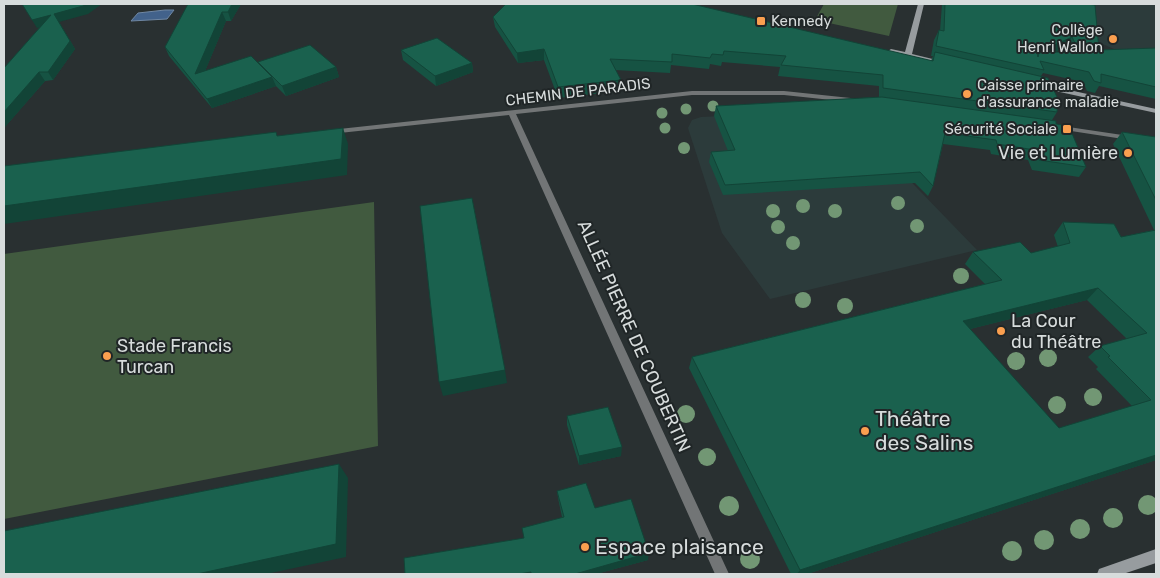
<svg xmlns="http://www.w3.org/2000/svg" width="1160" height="578" font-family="Rubik,sans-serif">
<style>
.built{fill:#2c3b3b}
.green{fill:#415a3f}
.water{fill:#42628b;stroke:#6f87a3}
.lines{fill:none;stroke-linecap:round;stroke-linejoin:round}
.street{fill:#727576;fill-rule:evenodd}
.secondary{fill:#979c9f;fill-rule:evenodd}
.tree{fill:#729774}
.wall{fill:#165343;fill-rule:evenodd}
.shaded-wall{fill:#124437}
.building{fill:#1a614e;stroke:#124437;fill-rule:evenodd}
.poi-dot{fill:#fa9f4f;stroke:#202627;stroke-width:2}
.labels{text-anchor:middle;stroke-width:4;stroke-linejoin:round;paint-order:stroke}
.far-poi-label{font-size:15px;fill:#d7dcdc;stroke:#202627;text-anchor:start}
.far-street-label{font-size:15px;fill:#d7dcdc;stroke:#202627}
.poi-label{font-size:18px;fill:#d7dcdc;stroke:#202627;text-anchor:start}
.street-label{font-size:18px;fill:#d7dcdc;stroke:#202627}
.near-poi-label{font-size:21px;fill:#d7dcdc;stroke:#202627;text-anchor:start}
</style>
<rect width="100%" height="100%" fill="#293031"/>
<!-- built -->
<path class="built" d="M951 4H1156V80L1145 63 1105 45 1035 33Z
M823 111 859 128 977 250 770 299 722 233 688 128 692 120 701 117Z"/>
<!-- green -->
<path class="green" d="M824 4H898L889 36 815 20Z
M374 202 378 446 4 519V254Z"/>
<!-- water -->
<path class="water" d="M165 10H174L167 19 131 21 138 13Z"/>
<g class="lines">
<!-- street -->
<path class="street" d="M692 91H784L860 99 864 101 860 103 784 95H692L516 114 729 574H715L509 115 330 134 326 132 330 130Z
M1055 125 1156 140V144L1058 129H1055Z"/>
<!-- secondary -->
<path class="secondary" d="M918 4H924L912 54 945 62V64L888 51 891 49 905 52Z
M1037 83 1156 109V113L1037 87Z
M1156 549V563L1123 574H1097L1099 569Z"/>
</g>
<!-- trees -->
<g class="tree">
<circle cx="713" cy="106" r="5.5"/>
<circle cx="686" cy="109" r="5.5"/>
<circle cx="662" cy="113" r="5.5"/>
<circle cx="665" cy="128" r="5.5"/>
<circle cx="684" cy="148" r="6"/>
<circle cx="898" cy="203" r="7"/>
<circle cx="803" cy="206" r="7"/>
<circle cx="773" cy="211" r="7"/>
<circle cx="835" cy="211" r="7"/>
<circle cx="917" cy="226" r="7"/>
<circle cx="778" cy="227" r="7"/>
<circle cx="793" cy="243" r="7"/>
<circle cx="961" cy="276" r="8"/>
<circle cx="803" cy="300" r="8"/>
<circle cx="845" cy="306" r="8"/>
<circle cx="1048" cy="358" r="9"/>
<circle cx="1016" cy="361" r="9"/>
<circle cx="1093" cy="397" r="9"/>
<circle cx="1057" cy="405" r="9"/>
<circle cx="686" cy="414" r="9"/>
<circle cx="707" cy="457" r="9"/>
<circle cx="1148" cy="505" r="10"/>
<circle cx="729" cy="506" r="10"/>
<circle cx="1113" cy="518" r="10"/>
<circle cx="1080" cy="529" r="10"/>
<circle cx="1044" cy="540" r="10"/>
<circle cx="1012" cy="551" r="10"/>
<circle cx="750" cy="559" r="10"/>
</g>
<!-- wall -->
<path class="wall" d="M188 4H241L231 21H226L205 71 258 63 336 67 339 77 286 96 275 85 276 86 212 108 169 56 165 47Z
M942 4H1087L1099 50 1156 48V99L1099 86 1095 93 1087 91 1083 82 1043 73 1041 76 1057 112 1052 120 1086 167 1079 177 1032 170 1028 160 991 154 990 150 943 144 933 186 928 196 915 183 723 195 709 162 711 152 728 151 714 116 716 106 879 97V86L778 76 780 67 722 62 721 66 710 64 709 69 671 65 670 73 615 70 621 80 620 91 558 98 544 60 518 63 495 27 493 17 931 61 933 56H931L934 40 939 30 940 31ZM1066 47 1068 52H1055Z
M88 14 59 22 75 49 53 80 45 81 4 128V68L40 27 37 28Z
M401 50 472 63 473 72 436 86 403 60Z
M1122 132 1156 137V460L807 574H791L689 368 692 357 985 284 965 264 973 252 1031 253 1058 247 1054 235 1063 222 1121 237 1154 230 1113 144ZM1087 300 1127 339 1100 346 1088 357 1098 367 1096 369 1132 406 1059 428 970 329Z
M567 416 621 456 579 465 567 425Z
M557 491 595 508 648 560 596 574H405L524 538 562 517 558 498Z"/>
<!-- shaded-wall -->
<path class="shaded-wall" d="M87 4H102L88 14 59 22 75 49 53 80 48 72 54 14Z
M232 4H241L231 21 228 12Z
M222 12 226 21 200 83 195 74Z
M51 15 56 23 37 28 32 20Z
M1072 37 1066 47 1036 61 1038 57 1039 53 1034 62 1037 53Z
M544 49V60L518 63 517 53Z
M472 63 473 72 436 86 435 76Z
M336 67 339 77 286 96 282 86Z
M39 72 45 81 4 128V112Z
M272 77 276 86 212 108 207 99Z
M343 128 348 144 347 175 4 224V206Z
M1098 288 1087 300 954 333 963 321Z
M505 370 507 383 443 396 439 382Z
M622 447 621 456 579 465V456Z
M1156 455V460L807 574H797L800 570Z
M339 464 348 478 346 557 266 574H197Z
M649 553 648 560 596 574H575Z
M531 572V574H519Z"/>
<!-- building -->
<path class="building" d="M22 4H87L83 6 54 14 70 41 48 72H39L4 112V68L51 15 32 20Z
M188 4H232L228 12H222L195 74 251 56 272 77 207 99 165 47Z
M506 4H692L933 61 935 52 1048 78 1058 99 1057 112 883 88V75L781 65 786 56 724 51 723 55 712 54 710 58 672 54V62L610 59 621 80 558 87 544 49 517 53 493 17Z
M945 4H1087L1095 5 1099 50 1156 48V87L1101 74V83L1094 81 1089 72 1040 61 1044 70 936 46 939 30 944 31ZM1072 37 1079 51 1039 53 1038 57 1037 53Z
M437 38 472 63 435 76 401 50Z
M310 45 336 67 282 86 258 62Z
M882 97 1056 121V124L1069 126 1086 167 1039 160 1035 150 997 144 996 140 945 133 933 186 920 172 725 185 711 152 735 150 716 106Z
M343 128 341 159 4 206V166L276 132 277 136Z
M1122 132 1156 137V200Z
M472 198 505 370 439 382 420 206Z
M1063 222 1114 224 1121 237 1156 230V455L800 570 692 357 1002 280 973 252 1020 242 1031 253 1070 243ZM1098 288 1147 333 1100 346 1110 356 1108 357 1151 400 1059 428 963 321Z
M608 407 622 447 579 456 567 416Z
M339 464 336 544 197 574H4V531Z
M586 483 595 508 631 499 649 553 575 574H531V572L519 574H405L404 558 524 538 522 528 564 517 557 491Z"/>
<!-- markers -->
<g class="poi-dot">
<rect x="756" y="16" width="10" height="10" rx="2.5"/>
<circle cx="1113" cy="39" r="5"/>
<circle cx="967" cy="94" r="5"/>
<rect x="1062" y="124" width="10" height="10" rx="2.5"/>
<circle cx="1128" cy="153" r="5"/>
<circle cx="1001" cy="331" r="5"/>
<circle cx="107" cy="356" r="5"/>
<circle cx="865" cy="431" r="5"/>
<circle cx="585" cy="547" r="5"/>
</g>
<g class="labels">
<!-- far-poi labels -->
<g class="far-poi-label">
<text x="771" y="26">Kennedy</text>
<text x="1103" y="35" text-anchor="end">Collège<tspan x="1103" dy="17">Henri Wallon</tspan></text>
<text x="977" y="90">Caisse primaire<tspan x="977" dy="17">d'assurance maladie</tspan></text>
<text x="1057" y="134" text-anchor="end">Sécurité Sociale</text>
</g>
<!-- far-street labels -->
<g class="far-street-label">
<text transform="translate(578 92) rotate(-7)" y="5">CHEMIN DE PARADIS</text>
</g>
<!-- poi labels -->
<g class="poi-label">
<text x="1118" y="159" text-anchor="end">Vie et Lumière</text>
<text x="1011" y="327">La Cour<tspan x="1011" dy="21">du Théâtre</tspan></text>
<text x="117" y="352">Stade Francis<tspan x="117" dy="21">Turcan</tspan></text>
</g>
<!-- street labels -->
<g class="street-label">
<text transform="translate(634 336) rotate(66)" y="6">ALLÉE PIERRE DE COUBERTIN</text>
</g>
<!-- near-poi labels -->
<g class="near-poi-label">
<text x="875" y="426">Théâtre<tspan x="875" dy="24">des Salins</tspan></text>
<text x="595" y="554">Espace plaisance</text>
</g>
</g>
<!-- border -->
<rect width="1160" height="578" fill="none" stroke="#d7dcdc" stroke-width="10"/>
</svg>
